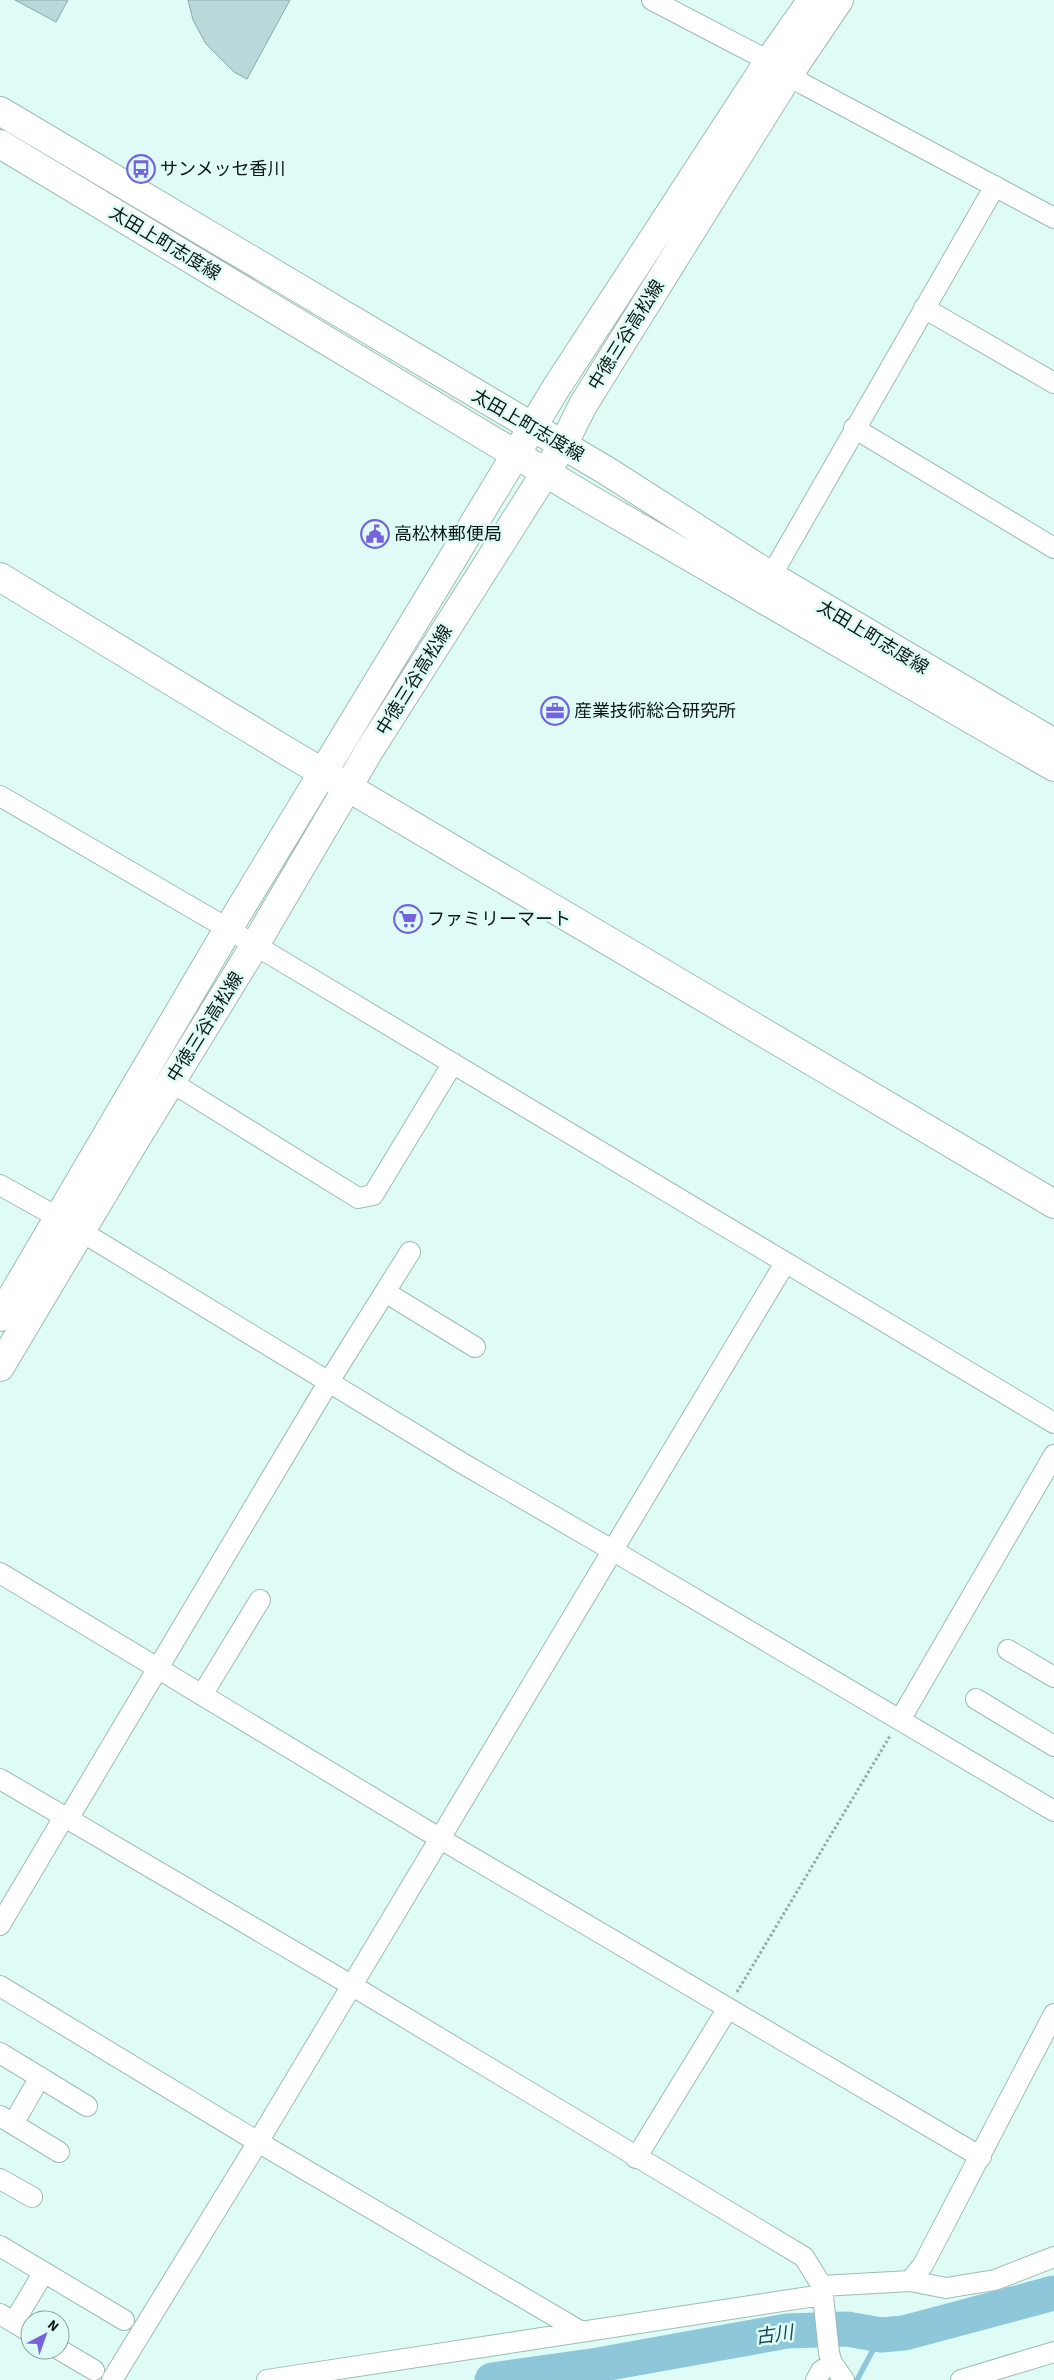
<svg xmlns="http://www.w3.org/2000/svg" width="1054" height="2380" font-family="'Source Sans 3','Noto Sans JP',sans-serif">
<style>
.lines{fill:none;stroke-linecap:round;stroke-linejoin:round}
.stream{stroke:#8ec6da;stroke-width:5.5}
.river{stroke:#8ec6da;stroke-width:35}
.building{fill:#b9d8da;stroke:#8aa7a9}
.street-casing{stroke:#9ebbb4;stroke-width:22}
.secondary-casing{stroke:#9ebbb4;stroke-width:30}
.primary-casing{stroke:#9ebbb4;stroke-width:30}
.path{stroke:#93aaa5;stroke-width:3;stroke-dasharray:2.5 2.5;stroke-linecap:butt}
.street{stroke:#fff;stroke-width:20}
.secondary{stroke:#fff;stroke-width:28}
.primary{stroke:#fff;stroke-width:28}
.labels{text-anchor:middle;stroke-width:5;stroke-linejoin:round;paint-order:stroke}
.poi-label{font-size:18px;fill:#0d1816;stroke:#defcf5;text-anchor:start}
.street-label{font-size:18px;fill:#0d1816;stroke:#defcf5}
.water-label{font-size:19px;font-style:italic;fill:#1a4a59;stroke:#defcf5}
</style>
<rect width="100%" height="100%" fill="#defcf5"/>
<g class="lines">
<!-- stream -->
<path class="stream" d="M857 2380 881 2335"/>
<!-- river -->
<path class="river" d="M492 2380 598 2365 787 2331 847 2329 881 2335 904 2333 1054 2293"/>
</g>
<!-- building -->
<path class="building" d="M15 0H68L56 22Z
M188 0H290L247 79 234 72 206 44 193 20Z"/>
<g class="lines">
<defs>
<path id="street" d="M652 0 761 57 803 84 1054 218
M924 308 1054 383
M854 428 1054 548
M771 576 995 186
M0 796 213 920 1054 1423
M171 1082 358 1198 373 1195 453 1063
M0 1185 59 1218 462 1463 612 1550 1054 1811
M385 1292 475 1347
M0 1573 439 1838 981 2157
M1008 1650 1054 1677
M202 1695 260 1600
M976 1699 1054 1746
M900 1720 1054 1455
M0 1779 351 1985 804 2257 822 2286 829 2353 832 2363 844 2380
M68 1819 328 1383 410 1252
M0 1925 64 1817
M0 1986 258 2142 580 2331
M0 2053 87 2106
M0 2116 59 2152
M13 2124 40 2077
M636 2158 728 2008
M0 2179 32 2197
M0 2246 124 2320
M910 2281 923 2265 1054 2014
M822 2286 910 2281 946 2288 995 2280 1054 2257
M0 2314 30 2332
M14 2322 44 2272
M60 2350 94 2370
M112 2380 258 2142 785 1263
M267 2380 822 2295
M816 2380 821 2371 832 2363
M961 2380 1054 2352"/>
<path id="secondary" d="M0 111 607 471 771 576 1054 743
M0 144 588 498 1054 767
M0 577 288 752 1054 1204"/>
<path id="primary" d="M0 1317 228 929 556 388 769 61 812 0
M0 1367 134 1142 255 945 369 751 563 445 583 405 789 74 839 0"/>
</defs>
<!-- street casing -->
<use href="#street" class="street-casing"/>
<!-- secondary casing -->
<use href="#secondary" class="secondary-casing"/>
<!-- primary casing -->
<use href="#primary" class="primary-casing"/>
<!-- path -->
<path class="path" d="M737 1992 890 1736"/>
<!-- street -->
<use href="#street" class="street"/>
<!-- secondary -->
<use href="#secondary" class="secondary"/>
<!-- primary -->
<use href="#primary" class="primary"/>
</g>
<!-- icons -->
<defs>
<symbol id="bus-ring" viewBox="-11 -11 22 22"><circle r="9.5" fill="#defcf5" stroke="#7562dd" stroke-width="1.5"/><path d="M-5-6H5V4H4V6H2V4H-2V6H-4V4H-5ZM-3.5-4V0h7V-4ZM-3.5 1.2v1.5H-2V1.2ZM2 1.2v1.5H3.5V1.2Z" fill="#7562dd"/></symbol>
<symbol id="civic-ring" viewBox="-11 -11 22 22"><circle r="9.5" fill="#defcf5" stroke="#7562dd" stroke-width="1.5"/><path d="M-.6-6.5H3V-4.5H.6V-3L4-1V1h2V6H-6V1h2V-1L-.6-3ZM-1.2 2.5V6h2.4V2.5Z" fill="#7562dd"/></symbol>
<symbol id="office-ring" viewBox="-11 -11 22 22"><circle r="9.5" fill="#defcf5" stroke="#7562dd" stroke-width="1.5"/><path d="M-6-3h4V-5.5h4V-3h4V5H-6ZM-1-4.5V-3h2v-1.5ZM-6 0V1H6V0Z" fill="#7562dd"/></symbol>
<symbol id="supermarket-ring" viewBox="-11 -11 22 22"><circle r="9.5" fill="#defcf5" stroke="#7562dd" stroke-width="1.5"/><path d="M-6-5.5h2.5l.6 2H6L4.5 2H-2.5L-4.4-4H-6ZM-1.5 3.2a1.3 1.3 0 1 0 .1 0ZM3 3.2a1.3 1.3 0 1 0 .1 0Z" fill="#7562dd"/></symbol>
</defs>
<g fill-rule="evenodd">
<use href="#bus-ring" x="125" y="153" width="32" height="32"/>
<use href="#civic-ring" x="359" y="518" width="32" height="32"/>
<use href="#office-ring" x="539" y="695" width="32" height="32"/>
<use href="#supermarket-ring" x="392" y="903" width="32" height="32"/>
</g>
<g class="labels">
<!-- poi labels -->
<g class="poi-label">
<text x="160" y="175">サンメッセ香川</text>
<text x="394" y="540">高松林郵便局</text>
<text x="574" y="717">産業技術総合研究所</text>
<text x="427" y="925">ファミリーマート</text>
</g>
<!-- street labels -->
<g class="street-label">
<text transform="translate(165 243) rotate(31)" y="6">太田上町志度線</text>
<text transform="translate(626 335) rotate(-58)" y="6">中徳三谷高松線</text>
<text transform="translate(528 425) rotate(30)" y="6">太田上町志度線</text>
<text transform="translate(873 637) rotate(31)" y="6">太田上町志度線</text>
<text transform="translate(414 680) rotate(-58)" y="6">中徳三谷高松線</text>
<text transform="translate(205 1027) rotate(-58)" y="6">中徳三谷高松線</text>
</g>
<!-- water labels -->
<g class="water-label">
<text transform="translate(774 2334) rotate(-8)" y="7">古川</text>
</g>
</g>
<!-- north arrow -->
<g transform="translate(45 2335) rotate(41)"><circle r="24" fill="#defcf5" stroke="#8aa19c"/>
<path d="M0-4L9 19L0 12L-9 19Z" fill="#7562dd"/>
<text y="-8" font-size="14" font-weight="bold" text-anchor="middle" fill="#0d1816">N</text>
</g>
</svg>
